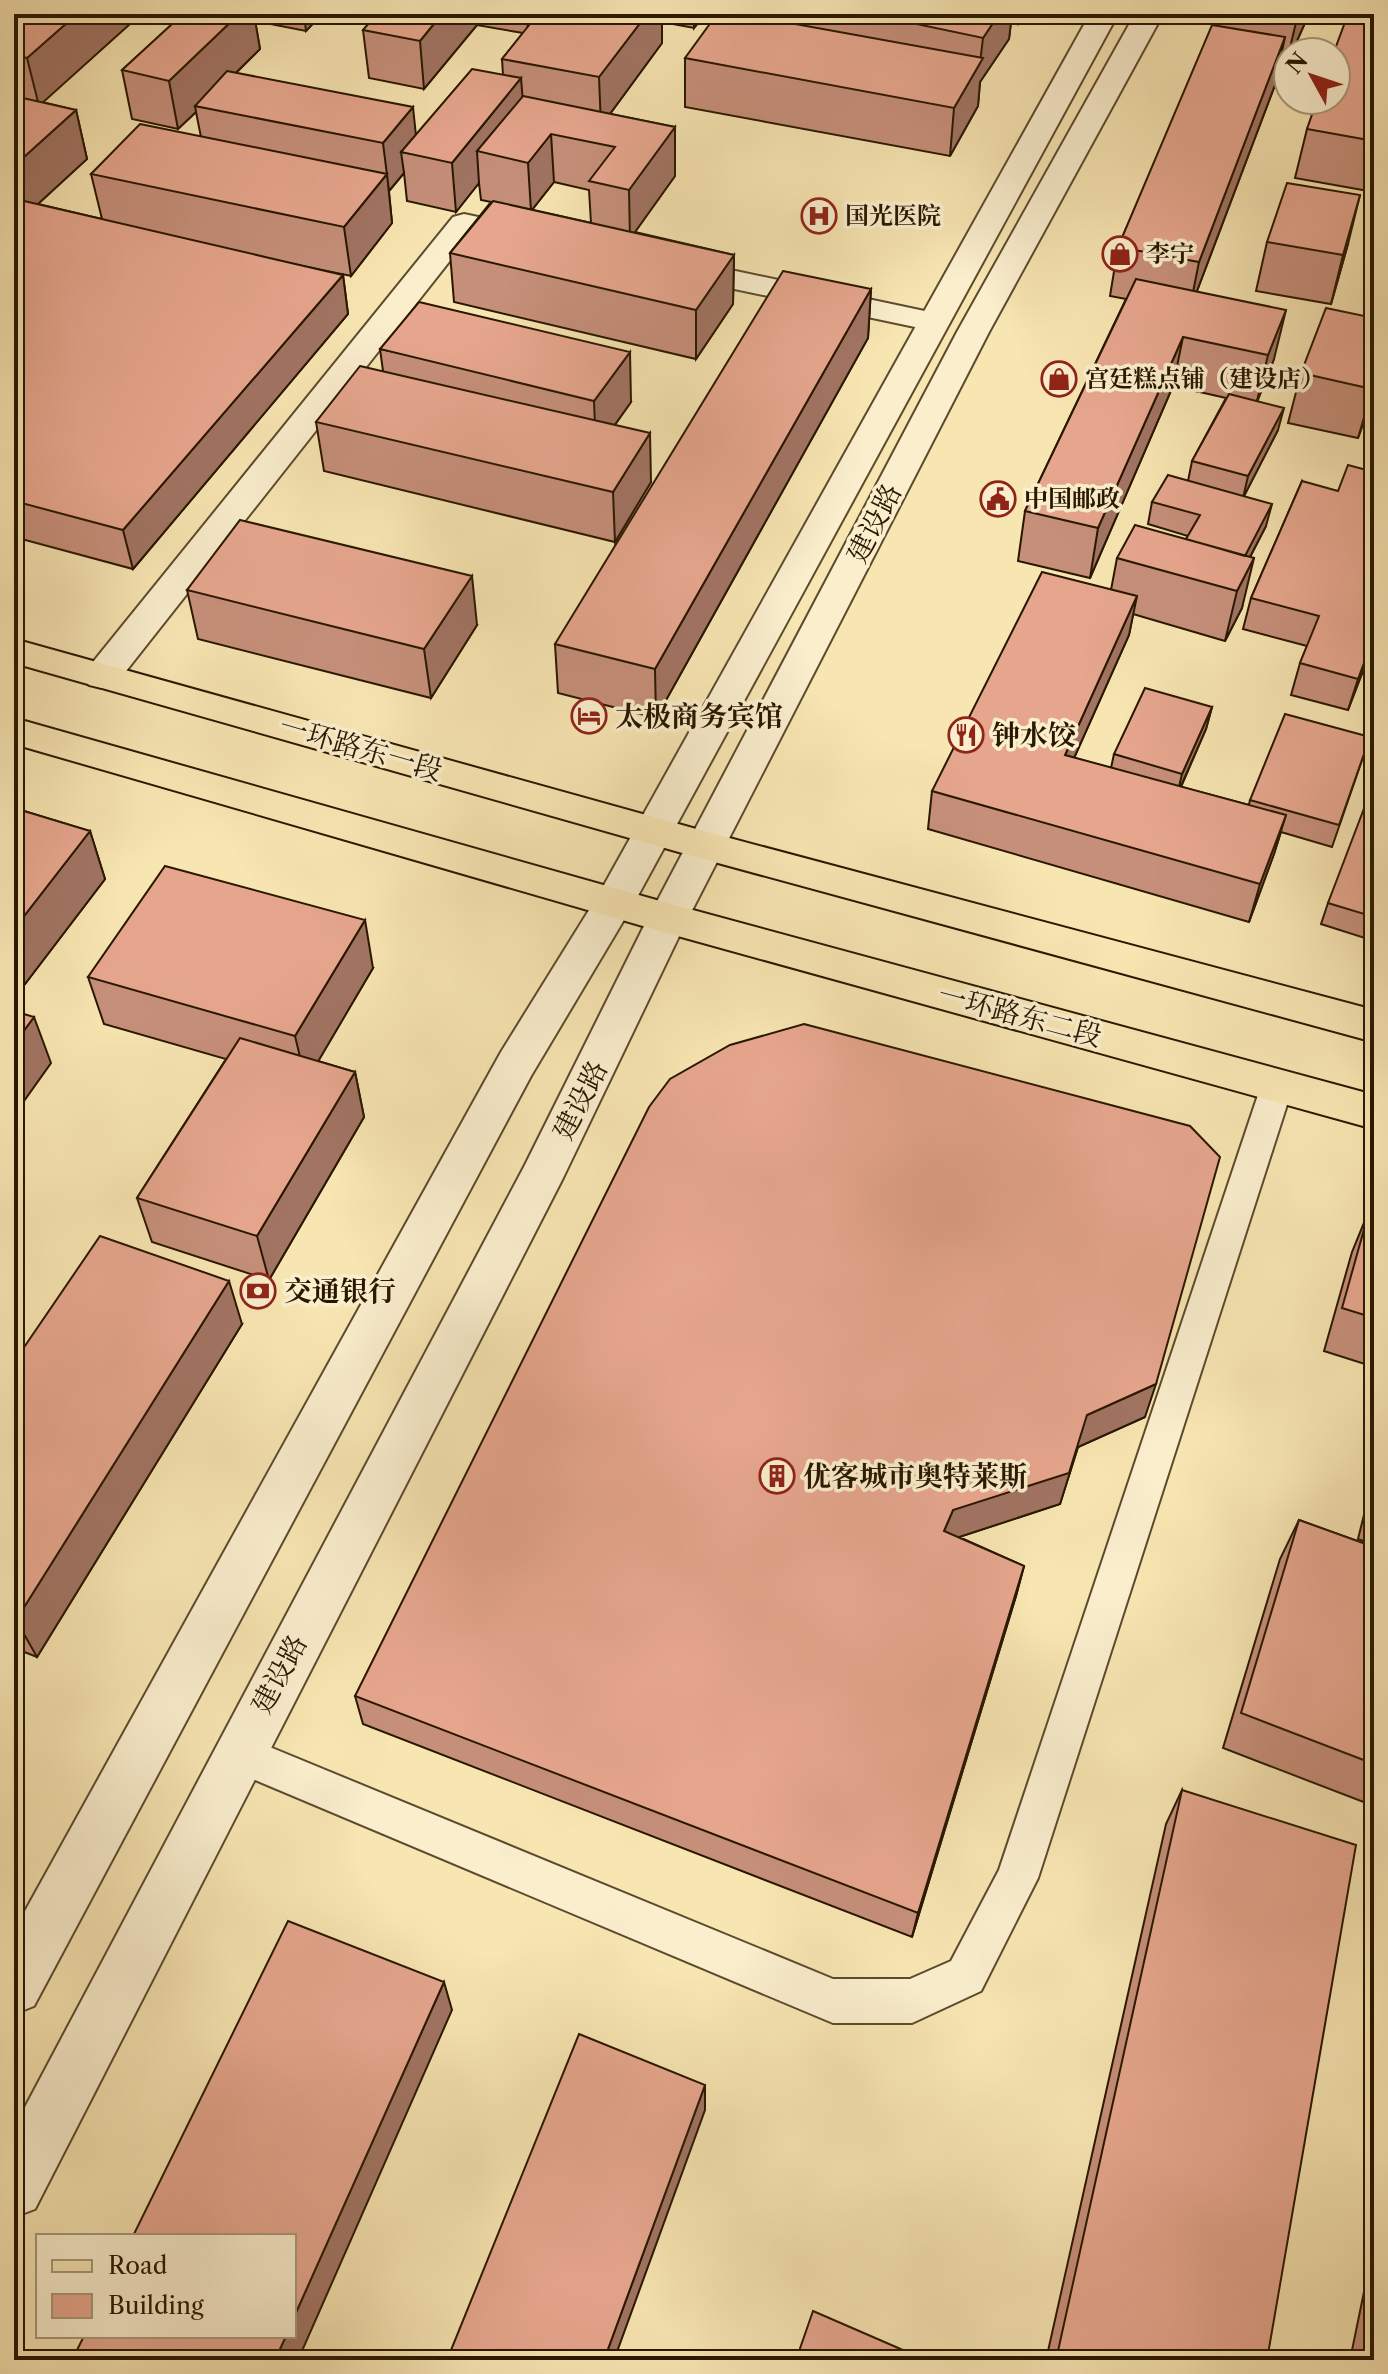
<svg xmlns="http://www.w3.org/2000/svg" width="1388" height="2374" font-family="'Libre Caslon Text','Noto Serif SC',serif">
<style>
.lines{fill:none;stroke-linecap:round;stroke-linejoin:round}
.service-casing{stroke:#5c4a2c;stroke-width:4}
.minor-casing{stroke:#5c4a2c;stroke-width:4}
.tertiary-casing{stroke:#5c4a2c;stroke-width:4}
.primary-casing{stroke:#291700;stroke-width:4}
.service{fill:#faeecd;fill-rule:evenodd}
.minor{fill:#faeecd;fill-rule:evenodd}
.tertiary{fill:#faeecd;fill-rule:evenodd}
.primary{fill:#f7e5b2;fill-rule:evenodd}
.wall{fill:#c68f7a;stroke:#291700;stroke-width:2;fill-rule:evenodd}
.shaded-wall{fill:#a17463;stroke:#291700;stroke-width:2}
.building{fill:#e6a68e;stroke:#291700;stroke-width:2}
.labels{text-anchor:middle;stroke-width:7;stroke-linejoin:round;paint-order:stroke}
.far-poi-label{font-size:24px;font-weight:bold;fill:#291700;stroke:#faeecd;text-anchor:start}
.street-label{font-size:28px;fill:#291700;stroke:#faeecd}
.poi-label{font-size:28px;font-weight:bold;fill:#291700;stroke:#faeecd;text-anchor:start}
</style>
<rect width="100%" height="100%" fill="#f7e5b2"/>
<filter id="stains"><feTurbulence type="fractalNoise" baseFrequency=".0025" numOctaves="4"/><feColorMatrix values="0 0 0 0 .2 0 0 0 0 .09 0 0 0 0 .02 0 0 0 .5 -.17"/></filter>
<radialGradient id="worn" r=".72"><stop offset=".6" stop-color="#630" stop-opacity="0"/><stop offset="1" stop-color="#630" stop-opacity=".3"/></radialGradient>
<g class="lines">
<defs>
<path id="service" d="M1277 1073 1289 1077 1293 1086 1038 1878 981 1991 912 2023H833L224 1767 218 1753 224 1739 238 1734 833 1979H910L951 1961 999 1870 1261 1086 1265 1077Z"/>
<path id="minor" d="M464 214 544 231 548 237 544 243 533 246 471 234 115 685 102 688 89 685 84 676 89 667 453 217Z
M674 258 934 313 945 315 950 322 945 329 934 331 663 274 659 267 663 260Z"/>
<path id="tertiary" d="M1090 14H1118L634 903 531 1076 34 2006 14 2014V1931L501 1052 599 894Z
M1135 14H1163L989 332 683 928 563 1178 35 2209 14 2217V2128L525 1165 643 928 957 332Z"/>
<path id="primary" d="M14 639 707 832 1374 1010V1042L707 860 14 663Z
M14 718 667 903 1374 1095V1129L667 933 14 744Z"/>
</defs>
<!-- service casing -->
<use href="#service" class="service-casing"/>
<!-- minor casing -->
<use href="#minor" class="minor-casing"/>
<!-- tertiary casing -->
<use href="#tertiary" class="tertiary-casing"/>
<!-- primary casing -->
<use href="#primary" class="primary-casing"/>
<!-- service -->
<use href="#service" class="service"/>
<!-- minor -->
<use href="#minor" class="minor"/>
<!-- tertiary -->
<use href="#tertiary" class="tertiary"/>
<!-- primary -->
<use href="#primary" class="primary"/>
</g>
<!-- wall -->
<path class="wall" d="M14 14H141L42 102 76 110 87 159 38 204 102 219 91 174 201 137 196 112 178 129 132 119 122 70 183 14H322L306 31 255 21 260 49 236 73 415 135 503 75 502 59 523 33 477 25 424 89 369 78 363 30 377 14H705L694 28 662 22V43L610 114 675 127V176L635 232 734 255 733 304 696 359 454 302 450 253 491 202 481 200 479 183 456 212 407 201 404 173 389 191 392 223 351 276 288 263 343 275 348 314 133 569 14 537ZM554 182 589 190 591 223 532 210Z
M783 14H1026L1019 23 1011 22 1009 39 980 82 978 106 950 156 685 107V58L783 22Z
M1218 14H1309L1292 52H1288L1287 62 1280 61 1275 85 1197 291 1274 359 1257 401 1278 430 1244 496 1266 526 1250 557 1242 608 1225 641 1133 614 1129 635 1074 758 1111 768 1114 754 1212 707 1206 729 1181 787 1249 805 1250 800 1370 737 1332 847 1281 832 1274 854 1249 922 928 829 932 791 1111 590 1117 558 1186 539 1188 536 1148 524 1152 502 1188 481 1192 461 1226 398 1173 386 1090 578 1018 561 1025 511 1126 299 1110 296 1118 247 1216 25Z
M1374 14V192L1295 178 1307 129Z
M1267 242 1348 244 1331 304 1256 291Z
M871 289 868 338 656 718 558 693 555 644Z
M1374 318V393L1358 438 1288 423 1301 373Z
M380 349 631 402 615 425 651 482 615 542 324 471 316 422 383 371Z
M1302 481 1374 642 1348 710 1291 695 1300 663 1307 646 1243 629 1251 598Z
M187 590 477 625 431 698 198 639Z
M1374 800V941L1321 924 1328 903Z
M14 808 90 831 105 879 25 984 14 980Z
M373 968 318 1061 355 1072 364 1117 269 1280 152 1242 137 1198 226 1059 104 1024 88 977Z
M1370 1208 1374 1209V1367L1324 1351 1352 1252Z
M242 1324 37 1657 14 1648V1362Z
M1145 1417 1078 1447 1060 1504 959 1537 1024 1566 1016 1596 912 1937 363 1724 355 1696Z
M1374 1474V1545L1358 1539Z
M1299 1520 1374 1547V1806L1223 1748 1280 1559Z
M1182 1790 1267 2360H1046L1166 1824Z
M1374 2243V2360H1350Z"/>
<!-- shaded-wall -->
<path class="shaded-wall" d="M77 14H141L39 106 27 58Z
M239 14H254L260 49 201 107 195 106 196 112 178 129 169 81Z
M304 14H322L306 31Z
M442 14H476L477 25 424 89 420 41Z
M527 14H544L528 34Z
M647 14H662V43L601 126 599 77Z
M694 14H705L694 28Z
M999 14H1012L1009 39 980 82 978 106 950 156 954 108 980 63 983 38Z
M1020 14H1026L1019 23Z
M1298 14H1309L1292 52H1289Z
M1285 37 1275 85 1189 312 1199 262Z
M521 78 525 127 477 151 479 183 456 212 452 163Z
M413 107 418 155 401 152 404 173 389 191 383 143Z
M76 110 87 159 14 226V166Z
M675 127V176L630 239 629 190Z
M551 134 554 182 531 211 528 163Z
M387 174 392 223 351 276 344 227Z
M1360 195 1348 244 1331 304 1343 255Z
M734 255 733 304 696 359V310Z
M343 275 348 314 133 569 123 530Z
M871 289 868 338 656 718 655 669Z
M1286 310 1274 359 1256 405 1268 355Z
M1183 337 1173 386 1090 578 1098 528Z
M630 352 631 402 596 451 594 401Z
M1374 383V393L1358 438Z
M1284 408 1278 430 1243 498 1248 476Z
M650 433 651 482 615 542 613 492Z
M1272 504 1266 526 1234 588 1239 565Z
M1254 558 1242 608 1225 641 1237 591Z
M472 576 477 625 431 698 424 649Z
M1137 596 1129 635 1058 794 1065 755Z
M1374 636V642L1348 710 1358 679Z
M1212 707 1206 729 1177 795 1182 774Z
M1286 815 1274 854 1249 922 1260 884Z
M90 831 105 879 25 984 14 953V929Z
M365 920 373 968 306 1082 295 1036Z
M34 1017 51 1063 14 1115V1044Z
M355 1072 364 1117 269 1280 257 1236Z
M229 1281 242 1324 37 1657 16 1620Z
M1156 1384 1145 1417 1078 1447 1060 1504 947 1541 944 1531 953 1510 1087 1415Z
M1024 1566 1016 1596 912 1937 918 1913Z
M444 1982 452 2010 298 2360H275L286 2336H294V2317Z
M705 2085V2110L614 2360H604Z"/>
<!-- building -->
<path class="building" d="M14 14H77L27 58 14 55Z
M183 14H239L169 81 122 70Z
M377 14H442L420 41 363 30Z
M538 14H647L599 77 502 59Z
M717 14H740L983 58 954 108 685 58Z
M869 14H999L983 38Z
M1348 14H1374V141L1307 129 1317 100H1336V52H1334Z
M1212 25 1285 37 1199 262 1118 247Z
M472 69 521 78 452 163 401 152Z
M227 71 413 107 383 143 195 106Z
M14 96 76 110 14 166Z
M523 96 675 127 629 190 589 181 615 147 551 134 528 163 477 151Z
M140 124 387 174 344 227 91 174Z
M1287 183 1360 195 1343 255 1267 242Z
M24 201 343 275 123 530 14 501V211Z
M493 201 734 255 696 310 450 253Z
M783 271 871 289 655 669 555 644Z
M1136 279 1286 310 1268 355 1183 337 1098 528 1025 511Z
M419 302 630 352 594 401 380 349Z
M1326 308 1374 318V383L1372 389 1301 373Z
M360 366 650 433 613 492 316 422Z
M1229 394 1284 408 1248 476 1192 461Z
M1348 465 1374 472V636L1358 679 1300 663 1319 616 1251 598 1302 481 1338 491Z
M1168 475 1272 504 1245 556 1186 539 1200 515 1152 502Z
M240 520 472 576 424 649 187 590Z
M1135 525 1254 558 1237 591 1117 558Z
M1042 572 1137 596 1065 755 1286 815 1260 884 932 791Z
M1145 688 1212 707 1182 774 1114 754Z
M1285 714 1370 737 1339 825 1250 800Z
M1368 798 1374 800V917L1328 903Z
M14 808 90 831 14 929Z
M165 866 365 920 295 1036 88 977Z
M14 1011 34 1017 14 1044Z
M804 1024 1190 1126 1220 1157 1156 1384 1087 1415 1069 1473 953 1510 944 1531 1024 1566 918 1913 355 1696 649 1107 670 1079 730 1045Z
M240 1038 355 1072 257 1236 137 1198Z
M1370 1208 1374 1209V1318L1342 1308Z
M100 1236 229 1281 16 1620 14 1619V1362Z
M1299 1520 1374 1547V1764L1241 1713Z
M1182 1790 1356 1845 1267 2360H1056Z
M288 1921 444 1982 294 2317V2236H133Z
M579 2034 705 2085 604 2360H447Z
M813 2311 926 2360H796Z
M84 2336H286L275 2360H72Z"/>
<!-- icons -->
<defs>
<symbol id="hospital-ring" viewBox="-11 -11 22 22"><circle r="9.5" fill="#faeecd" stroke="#8f2418" stroke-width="1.5"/><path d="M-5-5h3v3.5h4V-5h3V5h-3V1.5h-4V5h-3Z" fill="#8f2418"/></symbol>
<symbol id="shop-ring" viewBox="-11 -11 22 22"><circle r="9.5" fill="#faeecd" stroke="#8f2418" stroke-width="1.5"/><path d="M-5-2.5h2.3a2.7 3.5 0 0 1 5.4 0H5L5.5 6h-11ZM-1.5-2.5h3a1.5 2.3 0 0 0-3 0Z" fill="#8f2418"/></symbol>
<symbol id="civic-ring" viewBox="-11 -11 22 22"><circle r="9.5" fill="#faeecd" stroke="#8f2418" stroke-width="1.5"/><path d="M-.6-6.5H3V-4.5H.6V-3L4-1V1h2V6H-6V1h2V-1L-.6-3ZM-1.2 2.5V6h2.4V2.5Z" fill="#8f2418"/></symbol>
<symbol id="hotel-ring" viewBox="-11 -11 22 22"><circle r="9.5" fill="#faeecd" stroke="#8f2418" stroke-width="1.5"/><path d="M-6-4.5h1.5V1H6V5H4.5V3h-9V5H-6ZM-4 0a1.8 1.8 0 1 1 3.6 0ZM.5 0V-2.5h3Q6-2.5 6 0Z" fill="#8f2418"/></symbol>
<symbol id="restaurant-ring" viewBox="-11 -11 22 22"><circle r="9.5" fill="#faeecd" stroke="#8f2418" stroke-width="1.5"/><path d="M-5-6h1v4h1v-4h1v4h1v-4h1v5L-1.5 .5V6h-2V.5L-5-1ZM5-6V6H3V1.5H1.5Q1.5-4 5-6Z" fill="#8f2418"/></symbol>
<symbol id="bank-ring" viewBox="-11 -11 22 22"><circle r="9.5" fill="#faeecd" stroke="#8f2418" stroke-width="1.5"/><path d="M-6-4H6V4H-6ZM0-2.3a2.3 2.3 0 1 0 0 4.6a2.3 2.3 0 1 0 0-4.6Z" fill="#8f2418"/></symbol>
<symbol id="building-ring" viewBox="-11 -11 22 22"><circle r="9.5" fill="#faeecd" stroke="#8f2418" stroke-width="1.5"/><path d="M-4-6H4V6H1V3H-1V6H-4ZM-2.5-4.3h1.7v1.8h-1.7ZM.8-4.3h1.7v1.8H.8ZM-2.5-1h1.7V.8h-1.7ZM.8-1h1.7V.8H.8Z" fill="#8f2418"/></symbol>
</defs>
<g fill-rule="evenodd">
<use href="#hospital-ring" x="799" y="196" width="40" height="40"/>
<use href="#shop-ring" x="1100" y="234" width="40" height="40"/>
<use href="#shop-ring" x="1039" y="359" width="40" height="40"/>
<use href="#civic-ring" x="978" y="479" width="40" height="40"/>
<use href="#hotel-ring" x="569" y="696" width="40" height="40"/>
<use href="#restaurant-ring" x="946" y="715" width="40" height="40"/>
<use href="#bank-ring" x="238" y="1271" width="40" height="40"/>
<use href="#building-ring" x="757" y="1456" width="40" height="40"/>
</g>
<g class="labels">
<!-- far-poi labels -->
<g class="far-poi-label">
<text x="845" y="224">国光医院</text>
<text x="1146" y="262">李宁</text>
<text x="1085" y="387">宫廷糕点铺（建设店）</text>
<text x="1024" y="507">中国邮政</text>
</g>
<!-- street labels -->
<g class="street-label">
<text transform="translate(874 523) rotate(-63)" y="10">建设路</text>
<text transform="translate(361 748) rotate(16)" y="10">一环路东一段</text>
<text transform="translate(1020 1015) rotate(15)" y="10">一环路东二段</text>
<text transform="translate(580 1100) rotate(-63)" y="10">建设路</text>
<text transform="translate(279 1674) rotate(-62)" y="10">建设路</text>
</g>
<!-- poi labels -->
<g class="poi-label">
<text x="615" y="726">太极商务宾馆</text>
<text x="992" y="745">钟水饺</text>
<text x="284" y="1301">交通银行</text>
<text x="803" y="1486">优客城市奥特莱斯</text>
</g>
</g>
<!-- margin -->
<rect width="1388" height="2374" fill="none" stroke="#f7e5b2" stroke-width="48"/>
<rect x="16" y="16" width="1356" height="2342" fill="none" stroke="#291700" stroke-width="4"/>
<rect x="24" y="24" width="1340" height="2326" fill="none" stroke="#291700" stroke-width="2"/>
<!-- legend -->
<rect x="36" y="2234" width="260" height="104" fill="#faeecd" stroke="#a6987b" stroke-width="2"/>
<rect x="52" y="2260" width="40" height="12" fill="#f7e5b2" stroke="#a6987b" stroke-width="2"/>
<text x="108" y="2274" font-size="24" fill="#291700">Road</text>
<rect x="52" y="2294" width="40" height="24" fill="#e6a68e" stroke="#a6987b" stroke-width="2"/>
<text x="108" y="2314" font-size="24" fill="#291700">Building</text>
<!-- north arrow -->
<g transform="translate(1312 76) rotate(310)"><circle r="38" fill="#faeecd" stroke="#a6987b" stroke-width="2"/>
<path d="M0-6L14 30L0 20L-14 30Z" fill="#8f2418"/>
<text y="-12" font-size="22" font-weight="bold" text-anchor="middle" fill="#291700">N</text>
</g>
<rect width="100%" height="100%" filter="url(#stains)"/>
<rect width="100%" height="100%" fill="url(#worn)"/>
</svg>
